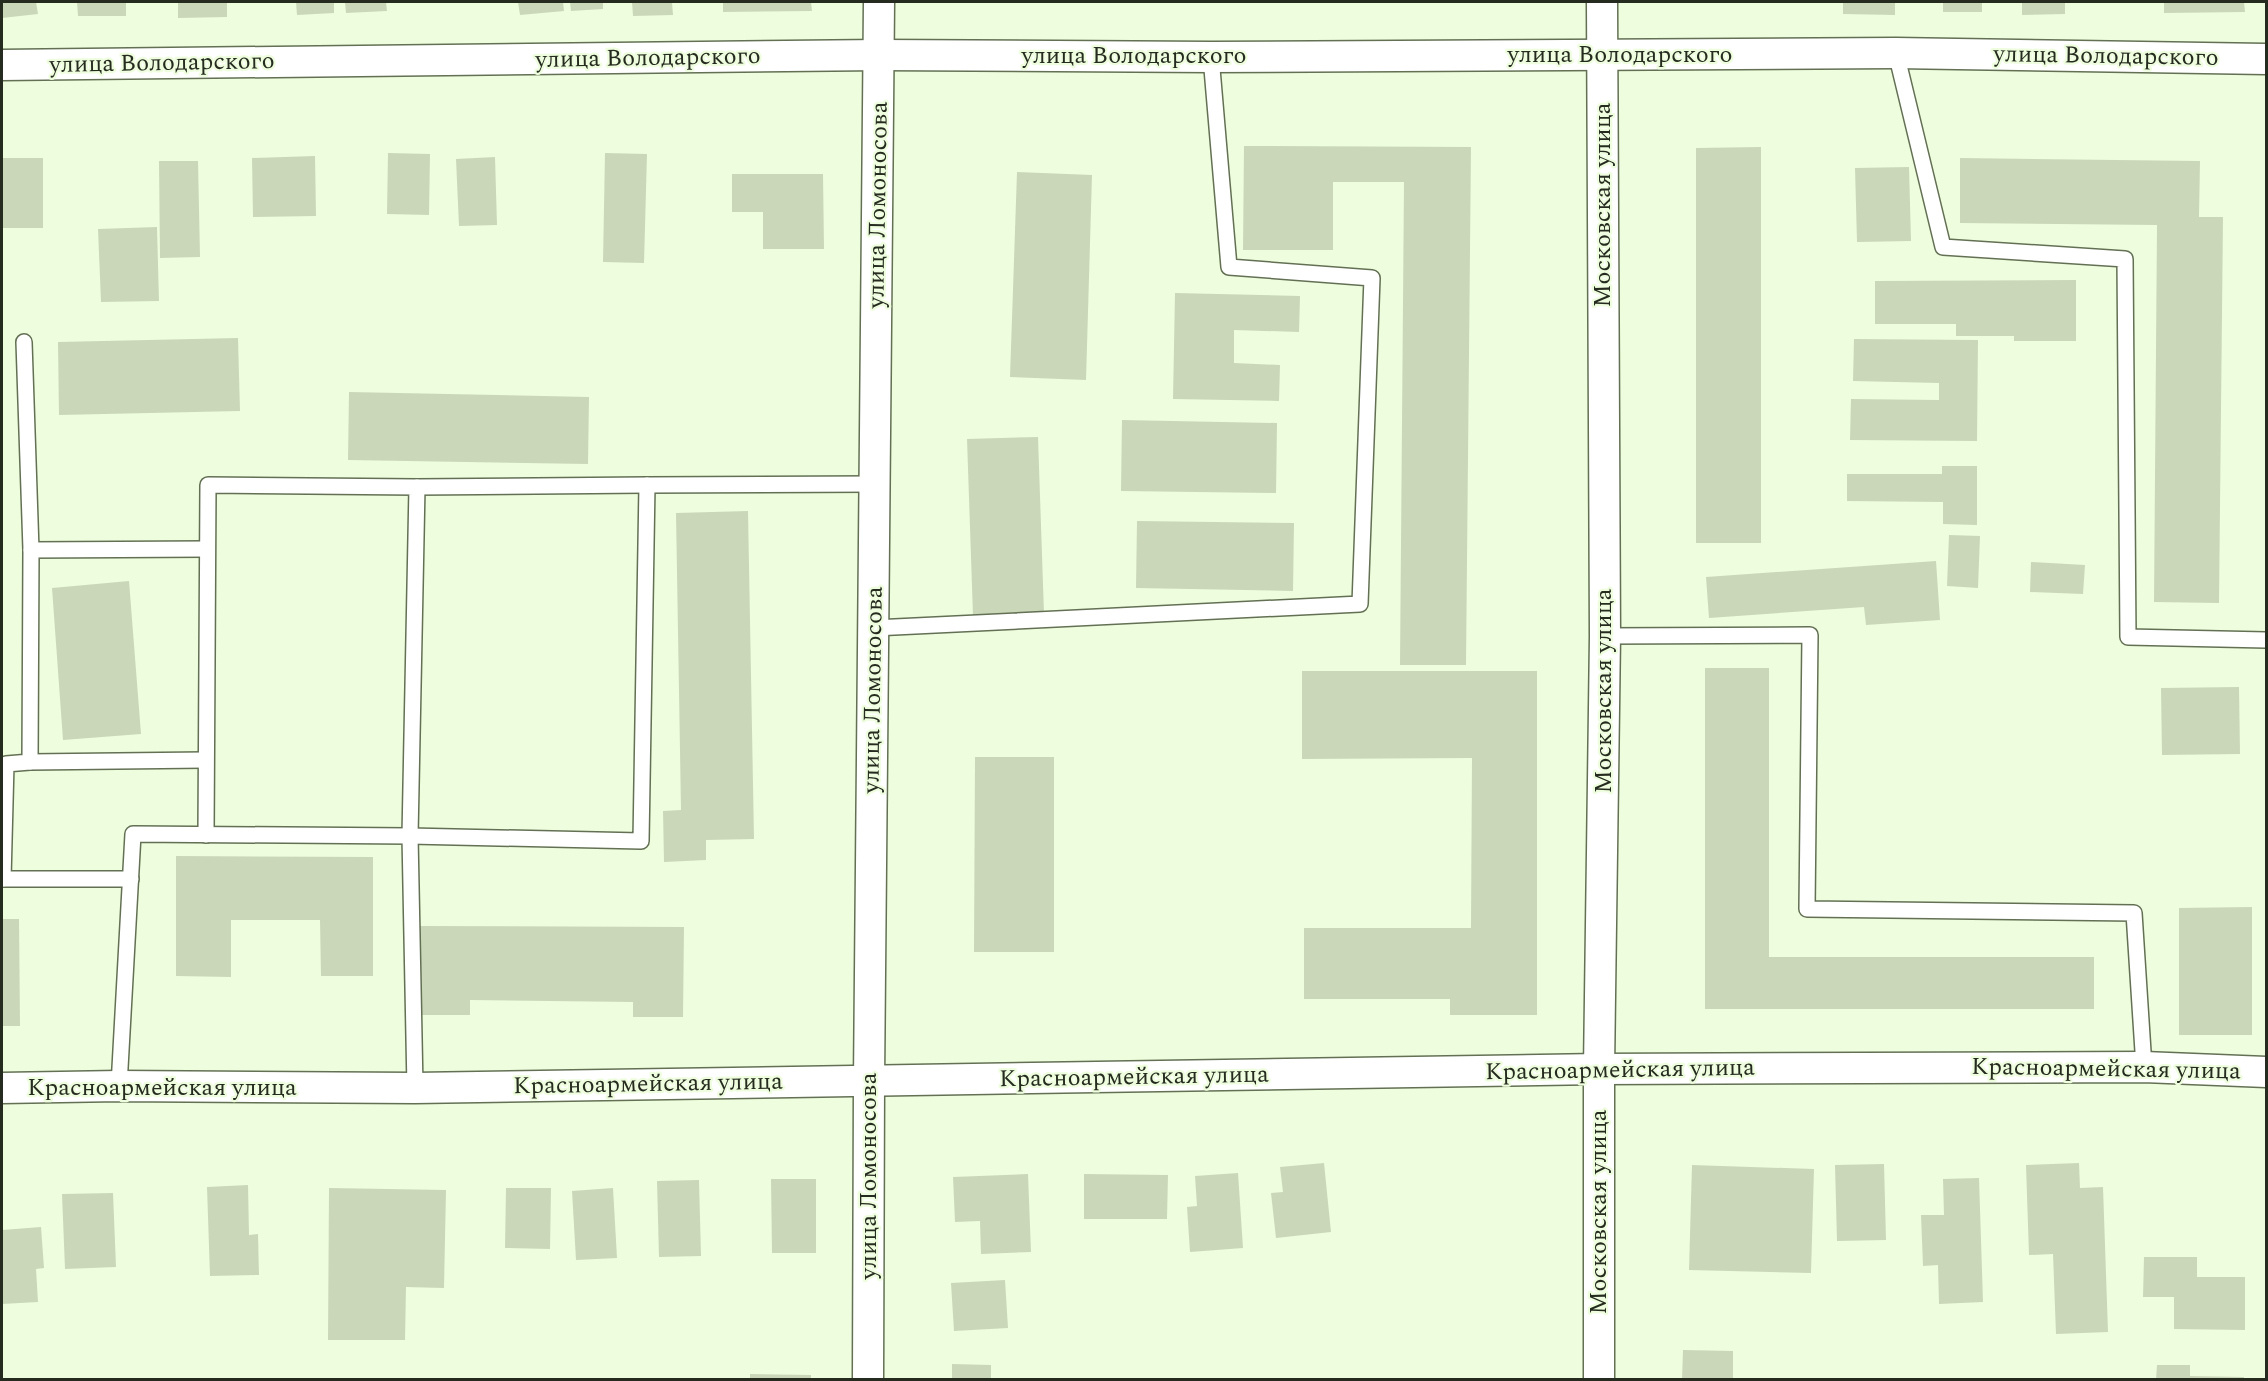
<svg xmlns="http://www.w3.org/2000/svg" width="2268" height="1381" font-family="Spectral,serif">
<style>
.building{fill:#cad8b9}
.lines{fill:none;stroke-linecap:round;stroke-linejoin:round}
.lane-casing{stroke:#637054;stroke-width:18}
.street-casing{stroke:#637054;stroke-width:33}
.lane{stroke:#fff;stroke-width:15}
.street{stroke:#fff;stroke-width:30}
.labels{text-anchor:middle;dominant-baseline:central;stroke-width:4.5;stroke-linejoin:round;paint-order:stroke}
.street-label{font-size:24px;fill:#262b20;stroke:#eefddd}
</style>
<rect width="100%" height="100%" fill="#eefddd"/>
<g class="building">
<polygon points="2,2 36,2 38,14 2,18"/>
<polygon points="77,2 126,2 126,16 78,16"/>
<polygon points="178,2 227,2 227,17 178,18"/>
<polygon points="296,2 334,2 334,13 297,15"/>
<polygon points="345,2 386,2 387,11 346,13"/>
<polygon points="518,2 563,2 564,11 520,15"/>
<polygon points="570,2 603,2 603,9 571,11"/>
<polygon points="632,2 672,2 673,15 633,16"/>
<polygon points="723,2 811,2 812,11 723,12"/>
<polygon points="1843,2 1895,2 1895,15 1843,14"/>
<rect x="1943" y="2" width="39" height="10"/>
<polygon points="2022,2 2065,2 2065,14 2022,15"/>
<polygon points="2164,2 2244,2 2245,12 2164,13"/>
<polygon points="1244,146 1471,147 1466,665 1400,665 1404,182 1333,182 1333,250 1243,250"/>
<polygon points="1761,147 1761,543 1696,543 1696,148"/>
<polygon points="388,153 430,154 429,215 387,214"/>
<polygon points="605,153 647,154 644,263 603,262"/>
<polygon points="315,156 316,216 253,217 252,158"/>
<polygon points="495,157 497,225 459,226 456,159"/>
<rect x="2" y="158" width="41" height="70"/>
<polygon points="1960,158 2200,161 2199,217 2223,217 2219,603 2154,602 2157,225 1960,223"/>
<polygon points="159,161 198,161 200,257 160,258"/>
<polygon points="1909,167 1911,241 1857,242 1855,168"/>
<polygon points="1017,172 1092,175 1086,380 1010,377"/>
<polygon points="732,174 823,174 824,249 763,249 763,212 732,212"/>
<polygon points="157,227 159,301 101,302 98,229"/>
<polygon points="2076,280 2076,341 2014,341 2014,336 1956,336 1956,324 1875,324 1875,281"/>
<polygon points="1175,293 1300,296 1299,332 1234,330 1234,363 1280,365 1279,401 1173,399"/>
<polygon points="238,338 240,411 59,415 58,342"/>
<polygon points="1854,339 1978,340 1977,441 1850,440 1851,399 1939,400 1939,383 1853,381"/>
<polygon points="349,392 589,397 588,464 348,460"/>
<polygon points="1122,420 1277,423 1276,493 1121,491"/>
<polygon points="1038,437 1044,614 973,616 967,439"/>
<polygon points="1942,466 1977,466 1977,525 1943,524 1943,502 1847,501 1847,474 1942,474"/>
<polygon points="748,511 754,839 706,840 706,860 664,862 663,811 681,810 676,513"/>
<polygon points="1137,521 1294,523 1293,591 1136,588"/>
<polygon points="1949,535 1980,536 1978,588 1947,586"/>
<polygon points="1936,561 1940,620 1866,625 1864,607 1709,618 1706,577"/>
<polygon points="2031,562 2085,565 2083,594 2030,592"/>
<polygon points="129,581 141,734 63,740 52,588"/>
<polygon points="1705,668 1769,668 1769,957 2094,957 2094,1009 1705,1009"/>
<polygon points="1302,671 1537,671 1537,1015 1450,1015 1450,999 1304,999 1304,928 1471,928 1472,758 1302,759"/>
<polygon points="2239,687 2240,754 2162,755 2161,688"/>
<polygon points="975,757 1054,757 1054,952 974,952"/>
<polygon points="176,856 373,857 373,976 321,976 320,920 231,920 231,977 176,976"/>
<polygon points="2252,907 2252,1035 2179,1035 2179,908"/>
<polygon points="2,919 19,919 20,1026 2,1026"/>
<polygon points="419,926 684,927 683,1017 633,1017 633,1002 470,1000 470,1015 418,1015"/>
<polygon points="1324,1163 1331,1232 1276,1238 1271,1193 1283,1192 1280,1167"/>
<polygon points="2079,1163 2080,1188 2103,1187 2108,1332 2056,1334 2053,1254 2029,1255 2026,1165"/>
<polygon points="1884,1164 1886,1240 1837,1241 1835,1165"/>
<polygon points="1692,1165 1814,1169 1811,1273 1689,1270"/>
<polygon points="1238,1173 1243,1248 1190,1252 1187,1207 1197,1206 1195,1176"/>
<polygon points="1028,1174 1031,1252 981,1254 980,1221 955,1222 953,1177"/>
<polygon points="1084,1174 1168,1175 1167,1219 1084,1219"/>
<polygon points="1979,1178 1983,1302 1939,1304 1938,1265 1923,1266 1921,1215 1944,1215 1943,1179"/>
<polygon points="771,1179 816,1179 816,1253 772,1253"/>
<polygon points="699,1180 701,1256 659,1257 657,1181"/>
<polygon points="248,1185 249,1235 258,1234 259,1275 210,1276 207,1187"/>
<polygon points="329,1188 446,1190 444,1288 406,1287 405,1340 328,1340"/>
<polygon points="506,1188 551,1188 550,1249 505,1248"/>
<polygon points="613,1188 617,1258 576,1260 572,1191"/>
<polygon points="113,1193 116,1267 65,1269 62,1194"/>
<polygon points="41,1227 44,1268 36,1269 38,1302 2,1304 2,1230"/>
<polygon points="2144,1257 2197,1257 2197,1277 2245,1277 2245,1330 2174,1329 2174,1297 2143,1297"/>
<polygon points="1005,1280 1008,1328 954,1331 951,1283"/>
<polygon points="1683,1350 1733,1351 1733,1380 1682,1380"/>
<polygon points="952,1364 991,1365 991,1380 952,1380"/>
<polygon points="2157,1365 2190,1365 2190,1376 2244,1377 2244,1380 2156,1380"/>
<polygon points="750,1374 811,1375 811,1380 750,1380"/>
</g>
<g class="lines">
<g class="lane-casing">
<g id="lane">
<polyline points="1896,53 1943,247 2125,259 2128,637 2266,640"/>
<polyline points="24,342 31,550"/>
<polyline points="417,487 647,485"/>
<polyline points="874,628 1360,604 1372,278 1229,267 1211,57"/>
<polyline points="1605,636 1810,635 1807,909 2134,913 2144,1067"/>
<polyline points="30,762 205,760"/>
<polyline points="206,835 208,485 417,487 410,836 415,1088"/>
<polyline points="2,879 131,879"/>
<polyline points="3,879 6,764 30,762 31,550 207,549"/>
<polyline points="119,1086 133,834 410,836 641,841 647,485 875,484"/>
</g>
</g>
<g class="street-casing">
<g id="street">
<polyline points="2,65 880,55 1211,57 1896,53 2266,59"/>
<polyline points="2,1088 119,1086 415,1088 1599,1069 2144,1067 2266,1072"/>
<polyline points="868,1380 869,1081 879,2"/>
<polyline points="1599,1380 1599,1069 1605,636 1602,2"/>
</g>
</g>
<use href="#lane" class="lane"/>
<use href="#street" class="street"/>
</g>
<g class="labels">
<g class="street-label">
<text x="1620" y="55">улица Володарского</text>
<text x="1134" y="56">улица Володарского</text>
<text transform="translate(2106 56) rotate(1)">улица Володарского</text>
<text transform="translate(648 58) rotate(-1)">улица Володарского</text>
<text transform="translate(162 63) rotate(-1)">улица Володарского</text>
<text transform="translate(878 205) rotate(-89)">улица Ломоносова</text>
<text transform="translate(1603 205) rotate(-90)">Московская улица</text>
<text transform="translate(873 690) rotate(-89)">улица Ломоносова</text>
<text transform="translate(1604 691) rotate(-90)">Московская улица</text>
<text transform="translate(2106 1069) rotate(1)">Красноармейская улица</text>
<text transform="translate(1620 1070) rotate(-1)">Красноармейская улица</text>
<text transform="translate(1134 1077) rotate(-1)">Красноармейская улица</text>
<text transform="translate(648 1084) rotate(-1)">Красноармейская улица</text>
<text x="162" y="1088">Красноармейская улица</text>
<text transform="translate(869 1176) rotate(-90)">улица Ломоносова</text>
<text transform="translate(1599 1212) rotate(-90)">Московская улица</text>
</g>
</g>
<rect width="2268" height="1381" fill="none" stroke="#262b20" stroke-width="6"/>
</svg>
